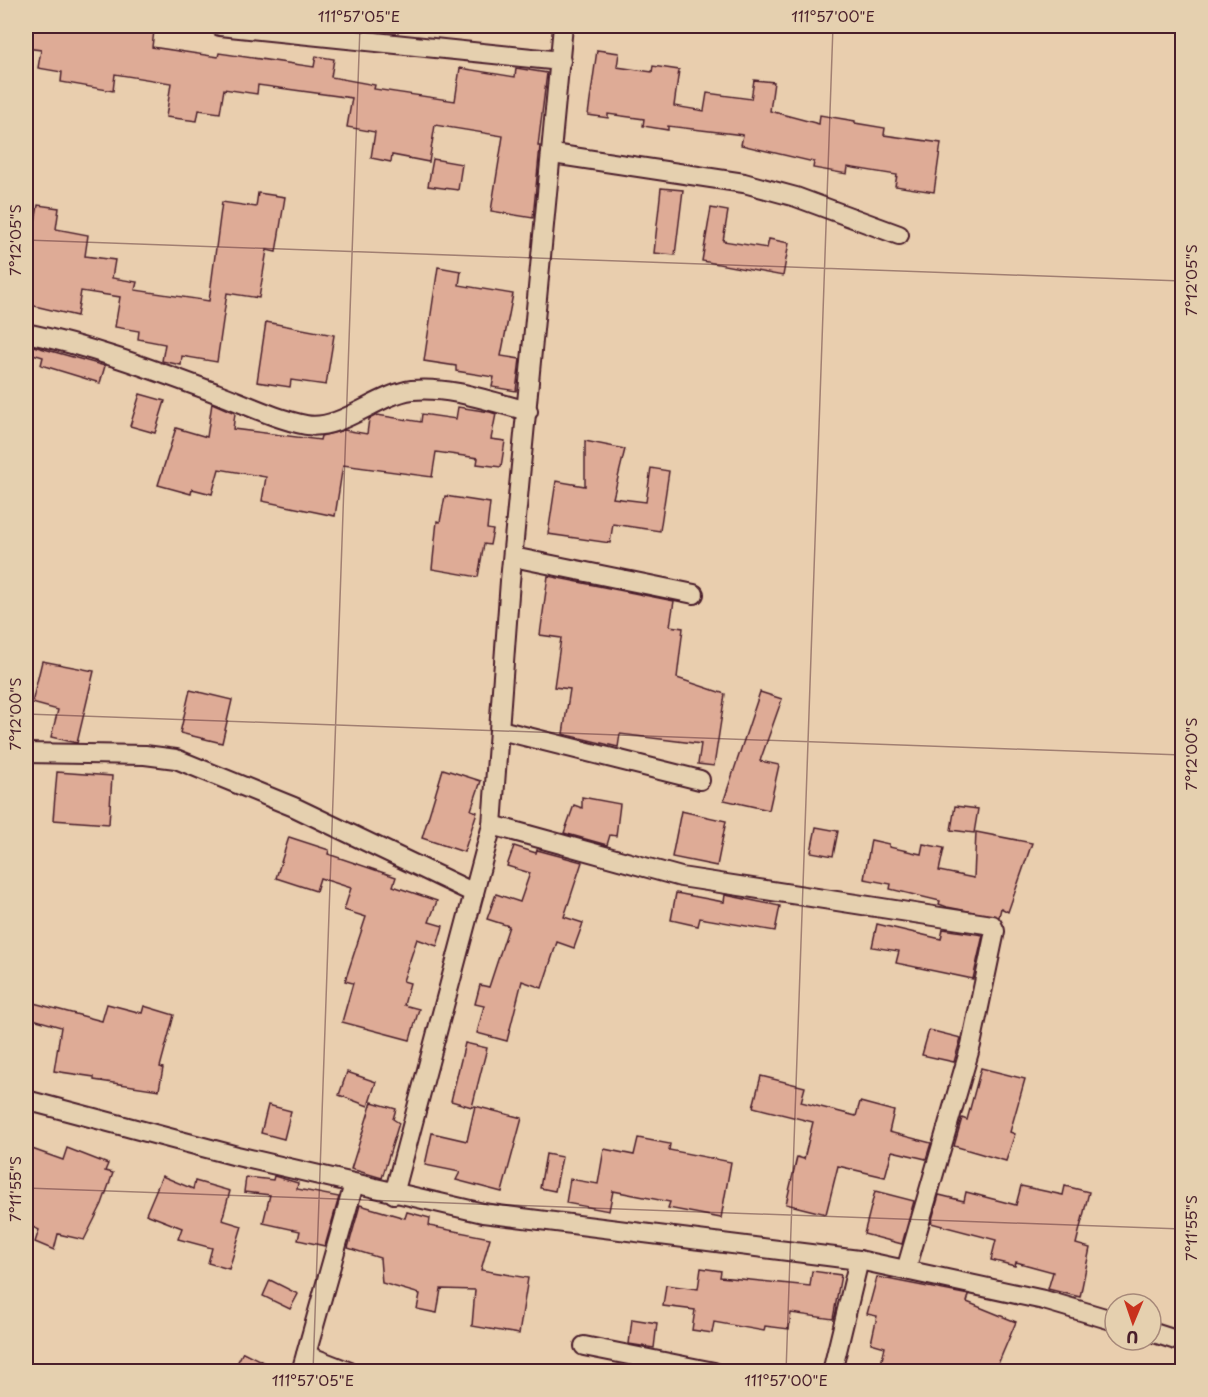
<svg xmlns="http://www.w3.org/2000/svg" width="1208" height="1397" font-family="'Playpen Sans',sans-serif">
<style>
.building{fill:#deab96;stroke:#4a1f2b;stroke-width:1.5}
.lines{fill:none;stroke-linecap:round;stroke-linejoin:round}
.street-casing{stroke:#4a1f2b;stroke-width:22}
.street{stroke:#e5d0af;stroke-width:18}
.ticks{fill:none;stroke:#4a1f2b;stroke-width:1.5;stroke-opacity:0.45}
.neatline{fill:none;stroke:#4a1f2b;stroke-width:2}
.ticks-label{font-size:15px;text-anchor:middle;fill:#4a1f2b}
</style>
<rect width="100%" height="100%" fill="#e9ceae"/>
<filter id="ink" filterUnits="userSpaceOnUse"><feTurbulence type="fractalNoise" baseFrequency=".0167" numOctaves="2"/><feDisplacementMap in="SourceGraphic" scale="12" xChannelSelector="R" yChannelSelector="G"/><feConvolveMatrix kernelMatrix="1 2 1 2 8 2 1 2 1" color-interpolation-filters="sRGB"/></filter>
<g filter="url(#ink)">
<g class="building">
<polygon points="26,26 112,26 154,31 152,47 218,57 219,53 314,67 316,56 334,59 331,77 375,85 374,89 455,101 460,68 515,77 516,68 547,73 538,146 540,146 533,218 491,211 503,136 435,125 429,162 392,155 391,162 371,158 375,132 347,127 352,98 258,85 257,94 224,89 220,113 199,110 197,121 166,117 171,83 115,74 113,91 61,82 62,72 38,68 41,50 26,48"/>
<polygon points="597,50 619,53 617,67 652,72 653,66 679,70 674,106 704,111 707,93 751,99 754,80 774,82 770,111 819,124 820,115 855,121 855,123 885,128 884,135 941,143 934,192 895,186 897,175 848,167 847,174 813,168 814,162 741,145 743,135 668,126 668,130 643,126 644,119 608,114 608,118 588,115"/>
<polygon points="433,159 462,164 458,190 428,186"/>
<polygon points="661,188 683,190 675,255 654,253"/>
<polygon points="258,193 285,197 276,252 267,250 259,298 227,293 217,362 182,356 181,365 162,361 165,344 138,339 139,331 115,327 120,297 81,291 77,316 26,304 33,250 30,250 38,205 59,208 56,229 88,235 85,256 115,260 112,278 137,282 135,290 209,301 222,202 256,207"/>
<polygon points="711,208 728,211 723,241 767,248 769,239 789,243 783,276 702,261"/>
<polygon points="438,267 461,271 459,285 513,294 501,356 520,359 516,391 492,387 494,377 456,371 456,366 424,361"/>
<polygon points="266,322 334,335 326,385 291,380 290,387 257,382"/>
<polygon points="26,344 105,366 100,383 41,365 43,357 26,352"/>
<polygon points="140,394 165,401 155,433 130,426"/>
<polygon points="212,403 235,413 233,429 320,440 321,436 344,430 367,434 369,419 377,415 421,422 422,414 456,419 458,407 490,412 496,414 491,439 505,441 501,467 477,464 478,458 436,452 432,477 343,465 335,516 262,501 266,477 219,469 212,494 192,489 191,494 158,485 176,428 207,437"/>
<polygon points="585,441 625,449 613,498 646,502 651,468 669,471 660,531 613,524 610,543 548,534 556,481 585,486"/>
<polygon points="445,496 490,503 487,529 493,530 490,545 484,544 478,577 432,569 437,521 440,522"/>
<polygon points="548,576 674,601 670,626 683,628 677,678 725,694 714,766 698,764 701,744 620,734 618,747 563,734 570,689 554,687 561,638 540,635"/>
<polygon points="42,661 94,671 77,743 51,737 58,710 32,703"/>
<polygon points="190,690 232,700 222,743 180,733"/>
<polygon points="760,692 782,699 760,761 779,765 769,810 724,800"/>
<polygon points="443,769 481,781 471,810 477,812 464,852 422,838"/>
<polygon points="57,772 112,776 109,824 53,820"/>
<polygon points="582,797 620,804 616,836 610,835 607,845 564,833 574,805 582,808"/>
<polygon points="955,806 978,809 974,833 951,830"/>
<polygon points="681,811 726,821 717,866 672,857"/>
<polygon points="816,827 838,831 833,856 811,852"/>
<polygon points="976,832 1032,843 1008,912 1001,908 999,917 947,907 939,904 940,901 890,889 891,884 864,879 871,840 889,844 889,847 921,854 923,844 944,848 939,871 974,878"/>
<polygon points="289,837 329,850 328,854 396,877 393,886 437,901 429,922 443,926 437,946 417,939 403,981 410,983 404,1005 419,1009 410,1040 342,1022 353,983 345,981 366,917 344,910 351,888 320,878 316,891 276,878"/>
<polygon points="514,846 536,853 537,850 582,862 564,917 583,923 574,948 557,942 542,988 522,981 507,1041 477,1033 484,1006 475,1004 480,985 489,987 509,926 487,919 496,894 520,902 530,873 507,866"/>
<polygon points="676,893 724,902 725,895 780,906 775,931 700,918 698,926 671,920"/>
<polygon points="877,924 941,939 943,929 983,935 973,979 896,963 899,951 872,947"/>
<polygon points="26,1001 102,1021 107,1004 142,1013 144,1006 174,1015 160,1067 163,1068 159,1090 94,1080 94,1077 54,1071 61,1027 26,1017"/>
<polygon points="929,1030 961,1038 954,1062 922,1055"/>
<polygon points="465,1043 487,1048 472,1107 451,1101"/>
<polygon points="981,1068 1025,1079 1010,1132 1015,1134 1006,1161 954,1146 962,1118 967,1120"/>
<polygon points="347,1072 376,1082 368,1106 339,1095"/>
<polygon points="761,1076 805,1087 801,1102 856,1116 860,1102 894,1111 889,1132 931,1143 926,1159 892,1151 885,1177 838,1166 826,1214 786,1204 797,1157 804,1159 813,1122 753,1107"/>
<polygon points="372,1102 396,1109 393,1119 399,1123 382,1178 351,1169"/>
<polygon points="268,1105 291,1111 284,1139 261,1133"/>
<polygon points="475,1106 522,1118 502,1192 456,1180 460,1172 425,1165 432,1133 467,1141"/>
<polygon points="638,1138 670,1144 669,1150 731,1162 721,1218 668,1208 670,1202 613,1191 609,1211 566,1203 570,1179 598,1184 604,1149 634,1155"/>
<polygon points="67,1148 108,1164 105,1171 113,1173 102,1204 84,1240 58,1234 54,1250 35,1242 39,1230 26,1224 26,1163 32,1149 63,1160"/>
<polygon points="546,1154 562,1157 555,1191 540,1188"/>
<polygon points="162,1176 193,1189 195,1181 230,1191 222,1220 242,1226 229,1269 208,1263 212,1248 178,1239 182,1228 146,1214"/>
<polygon points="274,1176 298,1183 297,1189 339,1197 325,1246 298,1240 300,1231 263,1223 270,1195 244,1192 246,1177 273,1180"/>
<polygon points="1021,1186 1063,1195 1065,1186 1089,1192 1076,1244 1090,1248 1080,1297 1048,1289 1053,1272 1016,1262 1015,1266 991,1260 996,1240 931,1223 939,1195 964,1201 966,1192 1016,1205"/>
<polygon points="875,1191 914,1201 902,1244 864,1234"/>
<polygon points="360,1205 405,1218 407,1212 430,1218 429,1226 490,1238 481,1270 528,1278 519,1334 472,1326 475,1290 441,1289 437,1313 417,1309 420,1294 382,1283 380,1258 348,1248"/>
<polygon points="701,1268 721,1271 720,1277 810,1286 812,1271 841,1275 833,1319 791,1313 789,1329 765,1326 764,1331 714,1322 712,1333 692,1330 695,1310 663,1306 666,1285 698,1289"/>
<polygon points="877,1277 969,1295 967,1302 1016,1322 995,1371 892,1371 880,1368 885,1347 871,1343 877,1316 867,1314"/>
<polygon points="270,1280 298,1294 290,1309 263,1296"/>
<polygon points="632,1319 657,1323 654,1348 629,1344"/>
<polygon points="243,1352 281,1371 233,1371"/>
</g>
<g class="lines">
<g class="street-casing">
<g id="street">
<polyline points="220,26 561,61"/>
<polyline points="553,154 744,183 796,197 899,235"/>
<path d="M26 333C90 346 154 370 216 393 246 404 275 419 306 425 341 431 376 395 412 390 450 386 492 402 528 411"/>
<polyline points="513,557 694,594"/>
<polyline points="500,730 700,780"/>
<polyline points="26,753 145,755 176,759 294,807 474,893"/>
<polyline points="492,825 681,877 992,925 995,931 971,1045 906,1270"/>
<polyline points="26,1100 237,1156 483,1213 859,1260 832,1372"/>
<polyline points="394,1194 492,825 510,581 563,26"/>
<polyline points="859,1260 1044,1300 1115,1321"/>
<polyline points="1151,1332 1182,1342"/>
<polyline points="584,1346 714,1372"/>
<polyline points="306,1355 350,1372"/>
<polyline points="301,1372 354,1184"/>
</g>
</g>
<use href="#street" class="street"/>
</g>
</g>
<path class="ticks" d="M26 240 1182 281M26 714 1182 755M26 1188 1182 1229M313 1372 360 26M786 1372 833 26"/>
<rect width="1208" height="1397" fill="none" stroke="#e5d0af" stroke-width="66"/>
<g transform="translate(1133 1322) rotate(182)"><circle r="28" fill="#e5d0af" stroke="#a7897a" stroke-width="1.5"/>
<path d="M0-4.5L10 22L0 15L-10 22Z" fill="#c8321e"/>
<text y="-9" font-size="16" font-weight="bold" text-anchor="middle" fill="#4a1f2b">U</text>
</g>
<rect x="33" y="33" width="1142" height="1331" class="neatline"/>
<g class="ticks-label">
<text x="359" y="22">111°57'05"E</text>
<text x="833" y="22">111°57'00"E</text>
<text transform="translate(16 240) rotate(-90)" y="5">7°12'05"S</text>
<text transform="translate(1192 280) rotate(-90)" y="5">7°12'05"S</text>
<text transform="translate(16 714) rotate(-90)" y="5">7°12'00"S</text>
<text transform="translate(1192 754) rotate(-90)" y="5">7°12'00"S</text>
<text transform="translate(16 1189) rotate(-90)" y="5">7°11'55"S</text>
<text transform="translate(1192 1228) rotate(-90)" y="5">7°11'55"S</text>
<text x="313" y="1386">111°57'05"E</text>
<text x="786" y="1386">111°57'00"E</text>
</g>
</svg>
